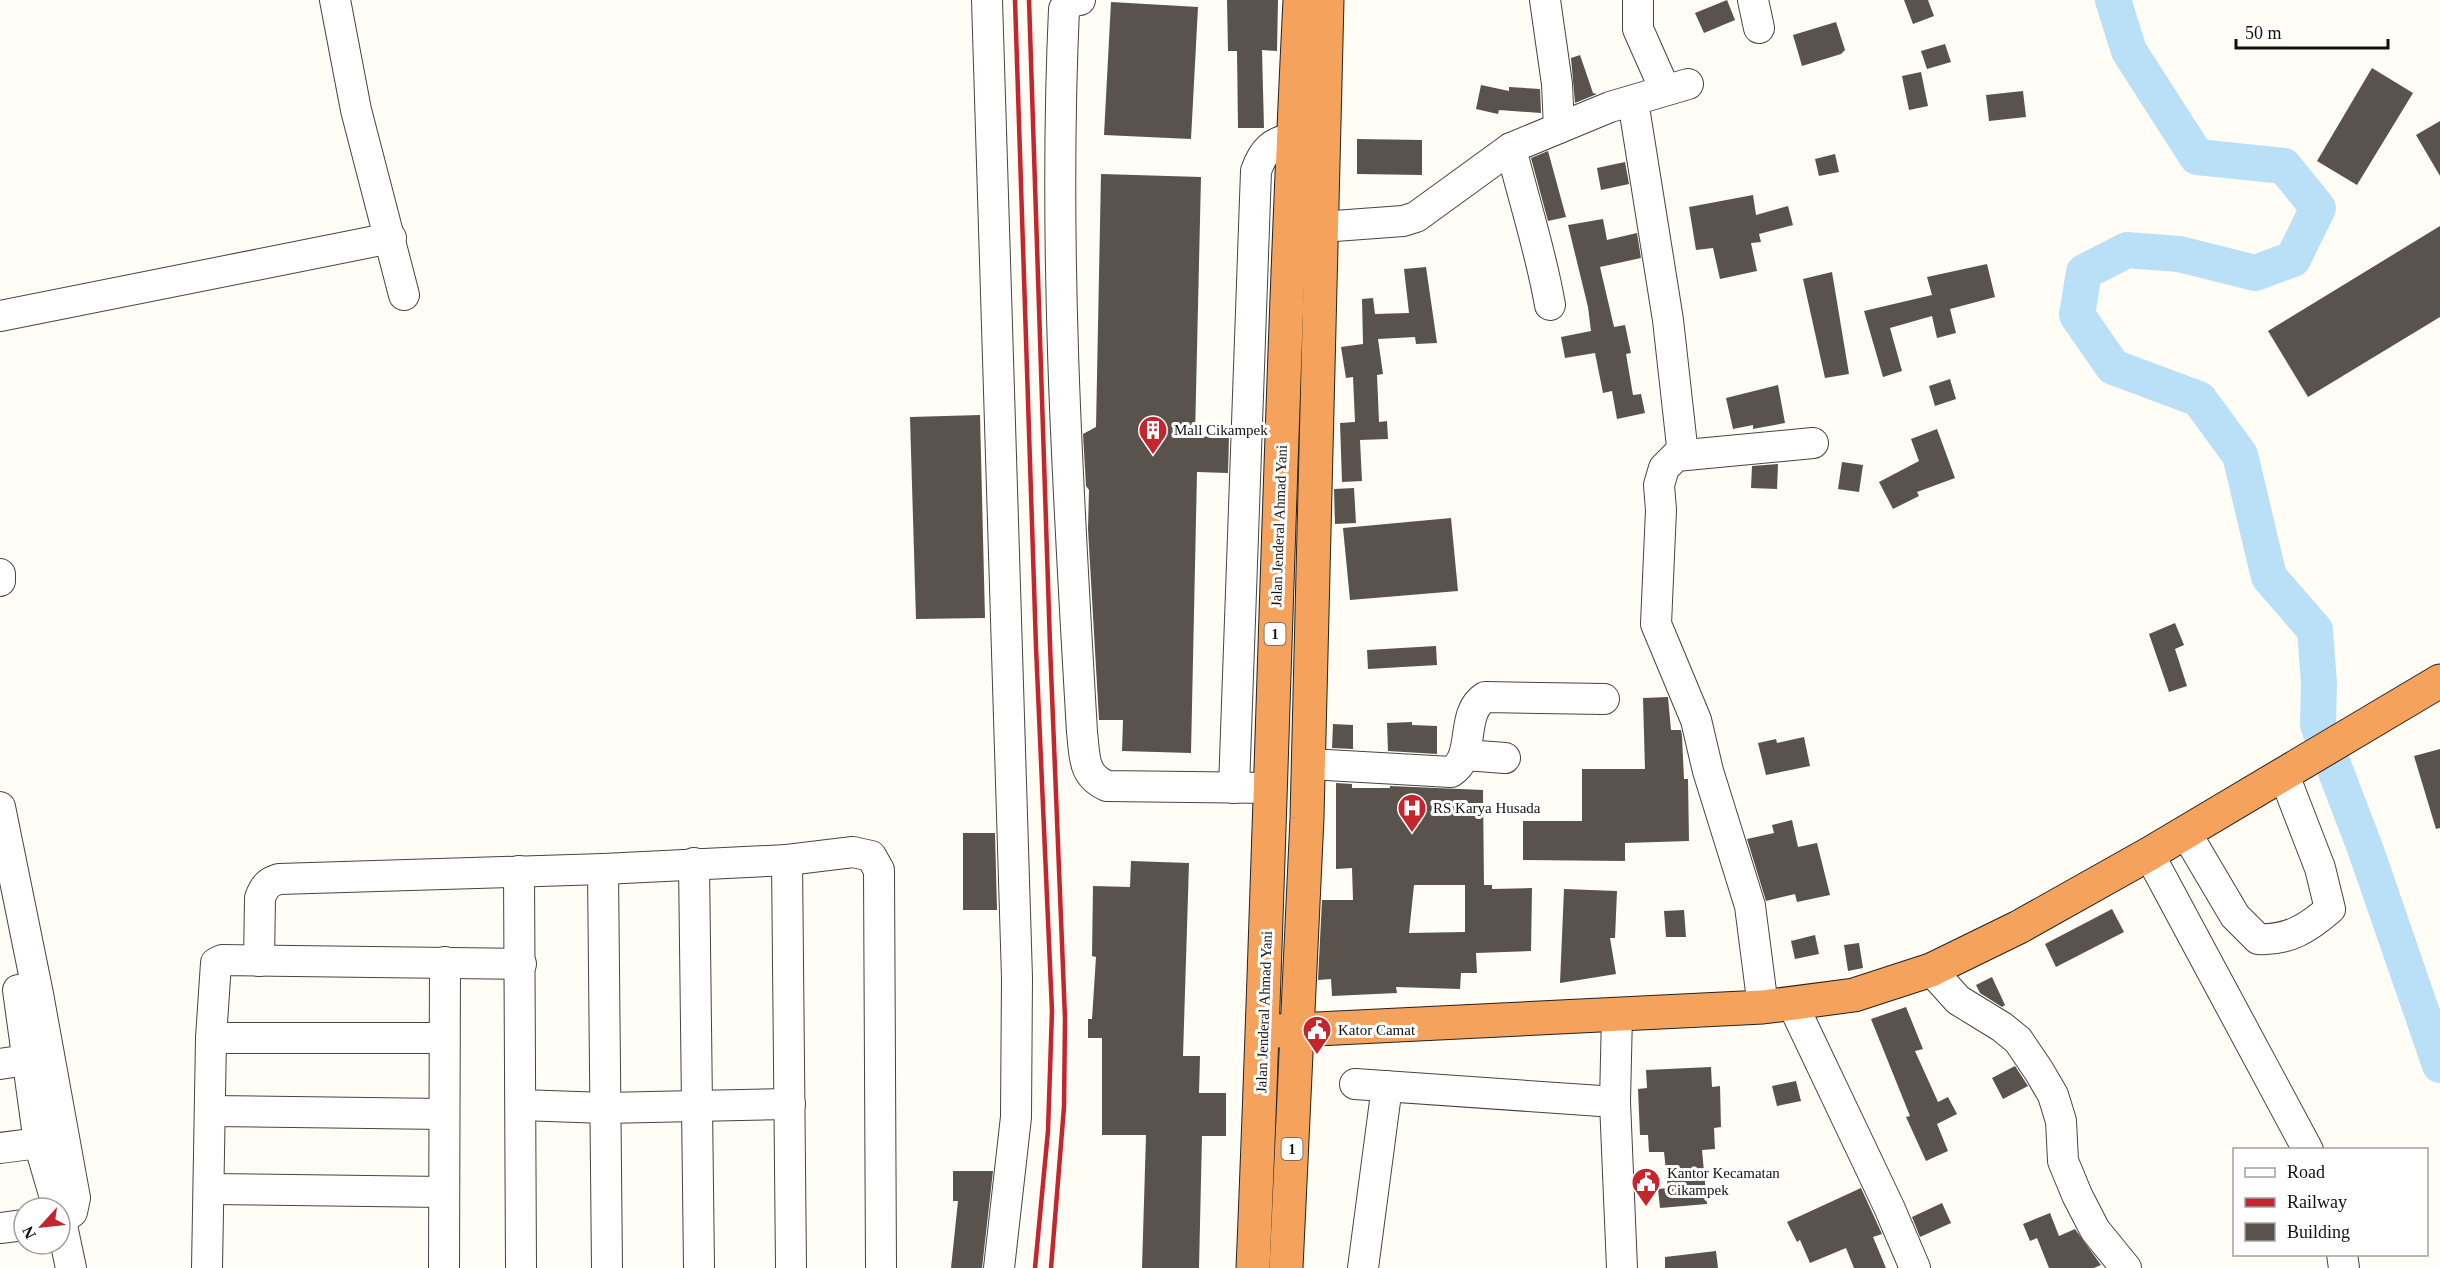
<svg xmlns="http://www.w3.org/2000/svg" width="2440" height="1268" font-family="Georgia,serif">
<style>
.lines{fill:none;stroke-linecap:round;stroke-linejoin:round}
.river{stroke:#b9e0f7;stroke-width:36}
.building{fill:#5a524d;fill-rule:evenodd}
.minor-casing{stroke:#444;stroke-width:32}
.highway-casing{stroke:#222;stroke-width:35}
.minor{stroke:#fff;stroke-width:30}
.highway{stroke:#f5a25d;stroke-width:33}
.rail{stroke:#c4262e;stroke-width:4.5}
.labels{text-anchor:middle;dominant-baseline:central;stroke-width:6;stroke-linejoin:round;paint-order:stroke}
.shield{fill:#fff;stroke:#585858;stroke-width:1.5}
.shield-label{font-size:14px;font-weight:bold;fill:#111}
.poi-label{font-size:15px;fill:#111;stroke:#fff;text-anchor:start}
.street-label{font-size:15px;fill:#111;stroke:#fff}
</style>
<rect width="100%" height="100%" fill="#fffdf5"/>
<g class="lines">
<polyline class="river" points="2113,0 2129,51 2197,157 2284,166 2318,208 2293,259 2255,273 2179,254 2127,250 2084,272 2077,315 2113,367 2199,399 2240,455 2269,577 2315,630 2319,684 2318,725 2365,848 2440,1065"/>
</g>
<g class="building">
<polygon points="1227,0 1278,0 1277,51 1262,50 1264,128 1238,128 1237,51 1228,51"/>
<polygon points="1727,0 1735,20 1704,33 1695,13"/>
<polygon points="1904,0 1928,0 1934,16 1913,24"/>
<polygon points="1111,2 1198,7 1191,139 1104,135"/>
<polygon points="1836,22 1845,50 1841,54 1802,66 1793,35"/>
<polygon points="1945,44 1951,62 1927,69 1921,51"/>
<polygon points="1580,55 1593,93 1597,94 1575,103 1571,58"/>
<polygon points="2372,68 2413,93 2357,185 2317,161"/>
<polygon points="1921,72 1928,106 1909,110 1902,76"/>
<polygon points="1481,85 1509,91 1509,87 1540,89 1541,113 1499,110 1498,114 1476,109"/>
<polygon points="2023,91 2026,117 1989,121 1986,95"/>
<polygon points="2440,121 2440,176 2416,135"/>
<polygon points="1357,139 1422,140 1422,175 1357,174"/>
<polygon points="1548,151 1566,217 1548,221 1531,158"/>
<polygon points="1835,154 1839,172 1819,176 1815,159"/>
<polygon points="1625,162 1629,184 1601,190 1597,168"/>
<polygon points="1101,174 1201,177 1195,436 1229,437 1228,473 1197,472 1191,753 1122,751 1123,720 1099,720 1088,529 1089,490 1086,486 1083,434 1096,427"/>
<polygon points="1753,195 1756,215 1788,206 1793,225 1759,234 1761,242 1751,243 1757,271 1720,279 1713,248 1696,250 1689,207"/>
<polygon points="1603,219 1607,240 1637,233 1641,258 1600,267 1614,327 1625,325 1631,353 1626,354 1633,395 1641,394 1645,413 1617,419 1612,391 1603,393 1595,353 1565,358 1561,337 1591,331 1588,307 1568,225"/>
<polygon points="2440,226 2440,317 2308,397 2268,331"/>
<polygon points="1987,264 1995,297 1950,309 1956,333 1937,338 1932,316 1890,328 1902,371 1883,377 1864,311 1932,295 1927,277"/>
<polygon points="1426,267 1437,343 1416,344 1415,337 1378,339 1383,374 1377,375 1379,422 1387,421 1388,439 1360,440 1362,481 1342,482 1340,423 1355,422 1353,377 1346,378 1341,347 1363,344 1362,299 1373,298 1375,314 1409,313 1404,269"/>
<polygon points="1832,272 1849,374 1825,378 1803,279"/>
<polygon points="1950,379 1956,399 1935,406 1929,386"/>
<polygon points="1778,385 1785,423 1753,429 1753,425 1733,429 1726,398"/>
<polygon points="980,415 985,618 916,619 910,417"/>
<polygon points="1937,429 1955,478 1917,492 1919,496 1893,509 1879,482 1919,461 1911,439"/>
<polygon points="1842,462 1863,465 1859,492 1838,489"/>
<polygon points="1778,464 1777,489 1751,488 1752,466"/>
<polygon points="1354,488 1356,523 1335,524 1334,489"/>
<polygon points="1451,518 1458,591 1350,600 1343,528"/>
<polygon points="2175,623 2184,645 2175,649 2187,686 2169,692 2149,634"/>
<polygon points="1436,646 1437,665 1368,669 1367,650"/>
<polygon points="1668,697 1671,730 1681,730 1682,736 1684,779 1688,779 1689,841 1625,843 1625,861 1523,860 1523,821 1582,821 1582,769 1645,769 1643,698"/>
<polygon points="1412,722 1412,725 1437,726 1437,754 1388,751 1387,723"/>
<polygon points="1333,724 1353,725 1353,749 1332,748"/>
<polygon points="1804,737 1810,766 1766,775 1758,743 1776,739 1777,743"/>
<polygon points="2440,749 2440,828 2436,829 2414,756"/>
<path d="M1336 783 1352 784V788H1390V786L1483 790 1484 885H1492V889L1532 888 1531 951 1476 953 1477 973H1461L1460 989 1396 987 1397 993 1332 996 1331 979 1318 980 1322 900H1353L1352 868 1336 869ZM1414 885H1465V932L1409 933Z"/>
<polygon points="1792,820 1798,847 1817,843 1830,895 1797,902 1795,894 1766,901 1747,839 1774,833 1772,825"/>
<polygon points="963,833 995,833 997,910 963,910"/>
<polygon points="1131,861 1189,863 1183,1056 1200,1056 1199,1093 1226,1093 1226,1136 1202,1136 1199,1268 1142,1268 1146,1135 1102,1135 1102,1038 1088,1038 1088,1019 1092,1019 1096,957 1092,956 1093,886 1130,887"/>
<polygon points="1564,889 1617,891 1615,938 1610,938 1616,974 1560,983"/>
<polygon points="2112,909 2124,932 2056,967 2045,944"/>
<polygon points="1684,910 1686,937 1666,937 1664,911"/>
<polygon points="1815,935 1819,954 1795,959 1791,941"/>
<polygon points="1859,943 1863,968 1848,971 1844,945"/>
<polygon points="1992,977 2005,1005 2002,1007 1980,993 1976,985"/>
<polygon points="1906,1007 1923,1049 1915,1051 1938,1102 1948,1097 1957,1114 1937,1124 1948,1151 1926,1161 1906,1117 1910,1116 1871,1019"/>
<polygon points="2015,1066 2028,1086 2003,1099 1992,1078"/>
<polygon points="1711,1067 1712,1087 1720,1086 1721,1127 1714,1128 1715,1149 1702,1150 1707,1204 1660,1208 1658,1189 1668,1188 1664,1152 1649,1152 1648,1135 1640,1135 1638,1089 1647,1088 1646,1070"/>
<polygon points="1796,1081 1801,1101 1777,1106 1772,1086"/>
<polygon points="953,1171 993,1171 982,1268 951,1268 958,1201 953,1201"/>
<polygon points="1861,1188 1882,1234 1873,1237 1886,1268 1854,1268 1846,1248 1810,1263 1800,1240 1797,1242 1787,1222"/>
<polygon points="1942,1203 1951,1223 1920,1237 1912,1217"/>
<polygon points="2050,1213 2059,1236 2075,1229 2101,1265 2094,1268 2049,1268 2037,1238 2030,1241 2023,1224"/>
<polygon points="1716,1251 1718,1268 1665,1268 1665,1257"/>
</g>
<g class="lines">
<g class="minor-casing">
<g id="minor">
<polyline points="335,0 356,110 404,295"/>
<polyline points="987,0 1017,978 1016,1117 999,1268"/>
<path d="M1080 0H1074L1064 9C1053 250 1068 491 1082 732 1085 756 1082 775 1107 786L1271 788"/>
<polyline points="1545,0 1557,84 1559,128"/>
<polyline points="1638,0 1638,29 1665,90"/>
<polyline points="1753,0 1759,28"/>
<polyline points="1633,101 1668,320 1683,455"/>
<path d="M1511 148C1524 201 1541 252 1550 305"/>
<polyline points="1321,227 1403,221 1416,217 1511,148 1610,107 1688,84"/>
<polyline points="0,316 391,238"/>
<polyline points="0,574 0,581"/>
<polyline points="1465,755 1505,758"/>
<path d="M1309 764 1451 772C1477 756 1459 714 1485 697L1604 699"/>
<path d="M1234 788 1256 171C1263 151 1272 141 1293 139"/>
<polyline points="0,807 38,994 75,1198 72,1212 60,1221"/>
<path d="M2186 833 2235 916 2258 939C2288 941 2308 928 2330 909L2320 868 2284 775"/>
<polyline points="2149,854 2308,1150"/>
<polyline points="787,860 791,1268"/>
<polyline points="694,863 699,1268"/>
<polyline points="603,869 607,1268"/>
<polyline points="519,871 521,1268"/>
<path d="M259 961 260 898C264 887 268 882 279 879L603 869 787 860 853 852 871 856 879 870 881 1268"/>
<polyline points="1931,970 1958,1000 2002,1027 2018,1040 2039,1071 2053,1095 2061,1121 2063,1161 2077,1195 2095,1230 2126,1268"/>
<polyline points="18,990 39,1143 58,1208"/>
<polyline points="1792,1003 1889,1207 1915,1268"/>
<polyline points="1763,1007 1750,906 1708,771 1696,720 1656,624 1661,510 1659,485 1664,468 1676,456 1813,443"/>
<polyline points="1617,1014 1615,1102 1622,1268"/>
<polyline points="211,1038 444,1038"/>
<polyline points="0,1064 27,1060"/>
<polyline points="1355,1084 1615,1102"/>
<polyline points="521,1105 605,1108 790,1104"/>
<polyline points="211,1111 444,1114"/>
<polyline points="0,1148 39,1143"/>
<polyline points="209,1189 444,1192"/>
<polyline points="60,1216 71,1268"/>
<polyline points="0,1228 24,1225"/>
<polyline points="2342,1254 2344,1268"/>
<polyline points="207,1268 211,1038 216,963 222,960 521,964"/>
<polyline points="444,1268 445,962"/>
<polyline points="1363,1268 1387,1086"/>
</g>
</g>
<g class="highway-casing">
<g id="highway">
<polyline points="1276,1031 1763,1007 1854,995 1931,970 2019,927 2149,854 2440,681"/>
<path d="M1253 1268C1271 845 1279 422 1300 0"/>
<polyline points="1286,1268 1307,818 1327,0"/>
</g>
</g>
<use href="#minor" class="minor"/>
<use href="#highway" class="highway"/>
<g class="rail">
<polyline points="1015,0 1036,647 1052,1011 1048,1131 1035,1268"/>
<polyline points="1029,0 1050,645 1065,1018 1064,1107 1051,1268"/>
</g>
</g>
<defs>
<g id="building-pin" transform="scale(1.5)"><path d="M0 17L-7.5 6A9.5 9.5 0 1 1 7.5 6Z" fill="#c4262e" stroke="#fff"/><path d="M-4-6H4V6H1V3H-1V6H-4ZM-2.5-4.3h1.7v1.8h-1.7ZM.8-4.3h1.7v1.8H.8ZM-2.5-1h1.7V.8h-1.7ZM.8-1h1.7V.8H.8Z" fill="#fff"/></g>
<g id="hospital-pin" transform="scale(1.5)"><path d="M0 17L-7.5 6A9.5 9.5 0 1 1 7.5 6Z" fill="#c4262e" stroke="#fff"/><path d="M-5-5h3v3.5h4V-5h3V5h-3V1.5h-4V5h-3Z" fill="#fff"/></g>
<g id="civic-pin" transform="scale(1.5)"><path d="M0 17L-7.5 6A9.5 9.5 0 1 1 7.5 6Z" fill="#c4262e" stroke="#fff"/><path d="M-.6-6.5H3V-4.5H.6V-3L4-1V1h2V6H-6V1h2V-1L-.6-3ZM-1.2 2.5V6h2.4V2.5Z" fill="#fff"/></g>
</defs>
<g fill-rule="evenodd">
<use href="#building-pin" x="1153" y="430"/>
<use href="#hospital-pin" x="1412" y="808"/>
<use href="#civic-pin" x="1317" y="1030"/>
<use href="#civic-pin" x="1646" y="1182"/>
</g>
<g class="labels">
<g class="shield">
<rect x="1264.5" y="623" width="21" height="22" rx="4.5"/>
<rect x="1281.5" y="1138" width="21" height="22" rx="4.5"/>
</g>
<g class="shield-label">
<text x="1275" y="634">1</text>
<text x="1292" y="1149">1</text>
</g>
<g class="poi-label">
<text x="1174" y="430">Mall Cikampek</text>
<text x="1433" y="808">RS Karya Husada</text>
<text x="1338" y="1030">Kator Camat</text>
<text x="1667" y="1173">Kantor Kecamatan<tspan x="1667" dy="17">Cikampek</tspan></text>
</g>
<g class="street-label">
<text transform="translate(1279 526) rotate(-88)">Jalan Jenderal Ahmad Yani</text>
<text transform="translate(1264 1012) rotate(-88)">Jalan Jenderal Ahmad Yani</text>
</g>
</g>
<rect x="2233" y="1148" width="195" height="108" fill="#ffffff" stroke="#a0a0a0" stroke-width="1.5"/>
<rect x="2245" y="1168" width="30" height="9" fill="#ffffff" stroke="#a0a0a0" stroke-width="1.5"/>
<text x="2287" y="1178" font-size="18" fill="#111111">Road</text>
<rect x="2245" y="1198" width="30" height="9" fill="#c4262e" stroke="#a0a0a0" stroke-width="1.5"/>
<text x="2287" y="1208" font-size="18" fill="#111111">Railway</text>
<rect x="2245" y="1223" width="30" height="18" fill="#5a524d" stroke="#a0a0a0" stroke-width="1.5"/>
<text x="2287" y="1238" font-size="18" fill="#111111">Building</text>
<g transform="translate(42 1226) rotate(243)"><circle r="28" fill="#ffffff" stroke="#a0a0a0" stroke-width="1.5"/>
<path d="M0-4.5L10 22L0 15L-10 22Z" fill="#c4262e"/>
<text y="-9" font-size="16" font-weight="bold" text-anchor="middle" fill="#111111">N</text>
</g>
<path d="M2236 39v9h152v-9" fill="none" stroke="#111111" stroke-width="3"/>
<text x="2245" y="39" font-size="18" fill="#111111" stroke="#ffffff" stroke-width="4.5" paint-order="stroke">50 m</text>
</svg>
